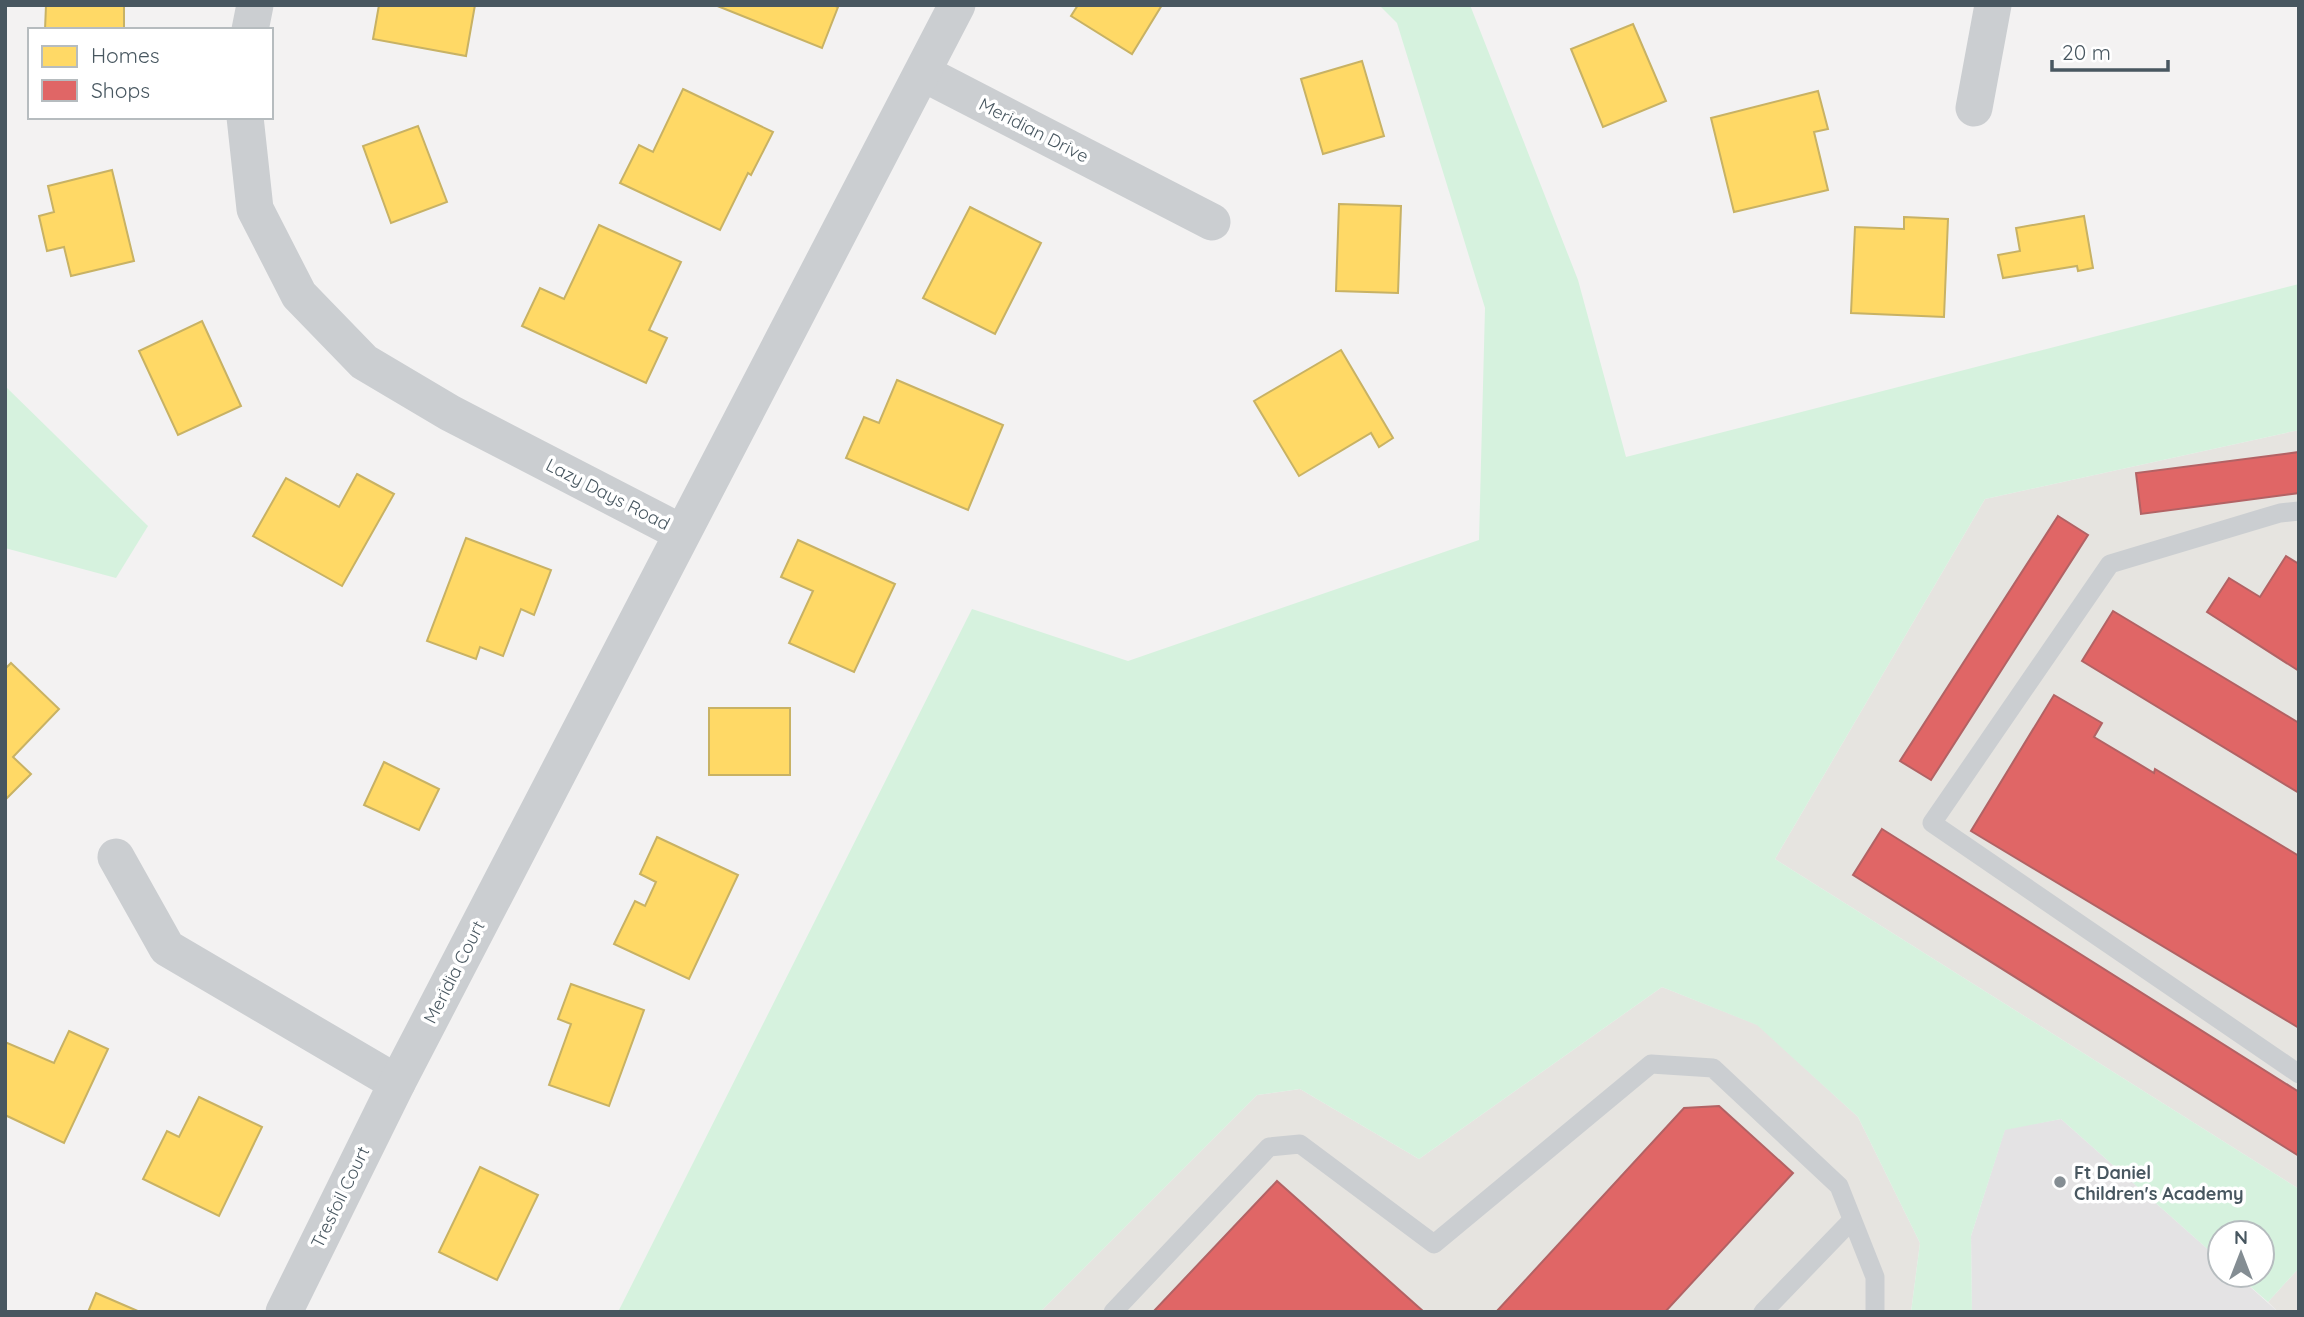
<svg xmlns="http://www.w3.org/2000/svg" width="2304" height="1317" font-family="Quicksand,sans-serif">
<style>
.commercial{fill:#e6e4e0}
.education{fill:#e4e3e4}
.green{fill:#d6f2de}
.homes{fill:#ffd966;stroke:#c8b264;stroke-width:2}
.shops{fill:#e06666;stroke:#b26264;stroke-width:2}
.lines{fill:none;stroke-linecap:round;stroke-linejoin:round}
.service{stroke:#cbced1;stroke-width:19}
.minor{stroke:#cbced1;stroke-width:37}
.poi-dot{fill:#848d93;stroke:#fff;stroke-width:2.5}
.labels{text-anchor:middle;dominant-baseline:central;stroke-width:7;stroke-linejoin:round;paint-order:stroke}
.street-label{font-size:18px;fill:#485760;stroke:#fff}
.poi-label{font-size:18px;font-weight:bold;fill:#485760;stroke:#fff;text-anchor:start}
</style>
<rect width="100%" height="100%" fill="#f3f2f2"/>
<g class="commercial">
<polygon points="2299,430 2299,1189 1775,859 1985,499"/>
<polygon points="1662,987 1758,1025 1858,1117 1920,1243 1911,1312 1040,1312 1257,1095 1300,1089 1419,1159"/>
<polygon points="2299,1268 2299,1312 2278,1312 2268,1302"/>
</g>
<polygon class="education" points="2061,1119 2220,1260 2220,1275 2237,1275 2278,1312 1972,1312 1971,1236 2005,1129"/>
<g class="green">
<polygon points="1379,5 1470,5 1578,280 1626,457 2299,284 2299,430 1985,499 1775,859 2299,1189 2299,1268 2268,1302 2237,1275 2262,1275 2262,1233 2220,1233 2220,1260 2061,1119 2005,1130 1971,1236 1972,1312 1911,1312 1920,1243 1858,1117 1757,1025 1662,987 1419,1159 1300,1089 1257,1095 1040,1312 618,1312 972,609 1128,661 1479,540 1485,308 1397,23"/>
<polygon points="5,386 148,526 116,578 5,548"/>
</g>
<g class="homes">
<polygon points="46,5 124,5 124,30 45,30"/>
<polygon points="379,5 475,5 466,56 373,39"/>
<polygon points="715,5 833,5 838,7 822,48"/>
<polygon points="1078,5 1162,5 1132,54 1071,16"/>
<polygon points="1633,24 1666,101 1603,127 1571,49"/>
<polygon points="1362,61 1384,136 1323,154 1301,79"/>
<polygon points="683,89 773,132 751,175 748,173 720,230 620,183 639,145 653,152"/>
<polygon points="1818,91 1828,129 1814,132 1828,190 1734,212 1711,118"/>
<polygon points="418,126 447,202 391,223 363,146"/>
<polygon points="112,170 134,261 71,276 64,247 47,251 39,216 54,212 48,186"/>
<polygon points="1339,204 1401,206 1398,293 1336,291"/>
<polygon points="970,207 1041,243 995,334 923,298"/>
<polygon points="2084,216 2093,268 2078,271 2077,266 2003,278 1998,255 2020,251 2016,228"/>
<polygon points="1904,217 1948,219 1944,317 1851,313 1855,227 1904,229"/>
<polygon points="599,225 681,262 649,330 667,338 646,383 522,326 540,288 564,299"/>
<polygon points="202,321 241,406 178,435 139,351"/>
<polygon points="1341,350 1393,438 1379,447 1371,433 1299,476 1254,401"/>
<polygon points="897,380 1003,425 968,510 846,458 864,417 879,423"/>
<polygon points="357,474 394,494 342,586 253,536 286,478 339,507"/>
<polygon points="466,538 551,570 534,615 521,609 503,656 480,647 476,659 427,641"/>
<polygon points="798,540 895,584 854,672 789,643 813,591 781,577"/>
<polygon points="11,663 59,709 13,757 31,774 5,800 5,669"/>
<rect x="709" y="708" width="81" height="67"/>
<polygon points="384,762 439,789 419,830 364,805"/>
<polygon points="657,837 738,875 689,979 614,944 635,901 645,906 656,882 640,874"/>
<polygon points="571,984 644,1010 609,1106 549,1085 571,1024 558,1019"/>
<polygon points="69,1031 108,1049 64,1143 5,1115 5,1042 54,1063"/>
<polygon points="199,1097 262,1127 219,1216 143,1179 167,1131 179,1137"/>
<polygon points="480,1167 538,1195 497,1280 439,1252"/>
<polygon points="96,1293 140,1312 88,1312"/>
</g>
<g class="shops">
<polygon points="2299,452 2299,493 2141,514 2136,473"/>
<polygon points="2058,516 2088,535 1931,780 1900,761"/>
<polygon points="2286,556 2299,564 2299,671 2207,612 2229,578 2260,597"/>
<polygon points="2113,611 2299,723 2299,793 2082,661"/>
<polygon points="2054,695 2102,723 2094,737 2154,773 2155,769 2299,856 2299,1028 1971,831"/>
<polygon points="1882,829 2299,1092 2299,1156 1853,875"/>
<polygon points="1719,1106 1793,1173 1665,1312 1496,1312 1684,1108"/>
<polygon points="1277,1181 1424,1312 1153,1312"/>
</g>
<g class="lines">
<g class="service">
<polyline points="2299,511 2280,513 2110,564 1932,823 2299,1074"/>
<polyline points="1113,1312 1269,1147 1300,1144 1434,1244 1651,1064 1713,1068 1839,1186 1875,1277 1875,1312"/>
<polyline points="1763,1312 1852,1220"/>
</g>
<g class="minor">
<polyline points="250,30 255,5"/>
<polyline points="923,73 1212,222"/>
<polyline points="1974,108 1993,5"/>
<polyline points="245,117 255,209 299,295 364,362 450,413 682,533"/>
<polyline points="116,857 167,948 397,1083"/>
<polyline points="284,1312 397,1083 957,5"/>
</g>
</g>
<circle class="poi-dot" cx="2060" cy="1182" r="7"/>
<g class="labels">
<g class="street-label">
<text transform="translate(1034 130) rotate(27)">Meridian Drive</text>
<text transform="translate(608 494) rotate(27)">Lazy Days Road</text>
<text transform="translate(454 972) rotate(-63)">Meridia Court</text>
<text transform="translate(340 1197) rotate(-64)">Tresfoil Court</text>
</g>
<g class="poi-label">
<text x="2074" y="1172">Ft Daniel<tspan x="2074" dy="21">Children's Academy</tspan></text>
</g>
</g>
<rect width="2304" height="1317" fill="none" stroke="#485760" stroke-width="14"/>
<rect x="28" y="28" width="245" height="91" fill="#ffffff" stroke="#b6bcbf" stroke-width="2"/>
<rect x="42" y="46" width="35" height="21" fill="#ffd966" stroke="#b6bcbf" stroke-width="2"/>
<text x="91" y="63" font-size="21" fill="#485760">Homes</text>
<rect x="42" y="80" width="35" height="21" fill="#e06666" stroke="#b6bcbf" stroke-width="2"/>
<text x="91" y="98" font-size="21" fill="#485760">Shops</text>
<g transform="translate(2241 1254)"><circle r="33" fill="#ffffff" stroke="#b6bcbf" stroke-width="2"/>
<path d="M0-5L12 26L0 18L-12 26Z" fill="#848d93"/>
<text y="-10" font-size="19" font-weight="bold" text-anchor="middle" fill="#485760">N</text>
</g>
<path d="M2052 60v10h116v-10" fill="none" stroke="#485760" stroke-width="3.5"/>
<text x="2062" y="60" font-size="21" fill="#485760" stroke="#ffffff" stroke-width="5" paint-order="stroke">20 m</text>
</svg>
